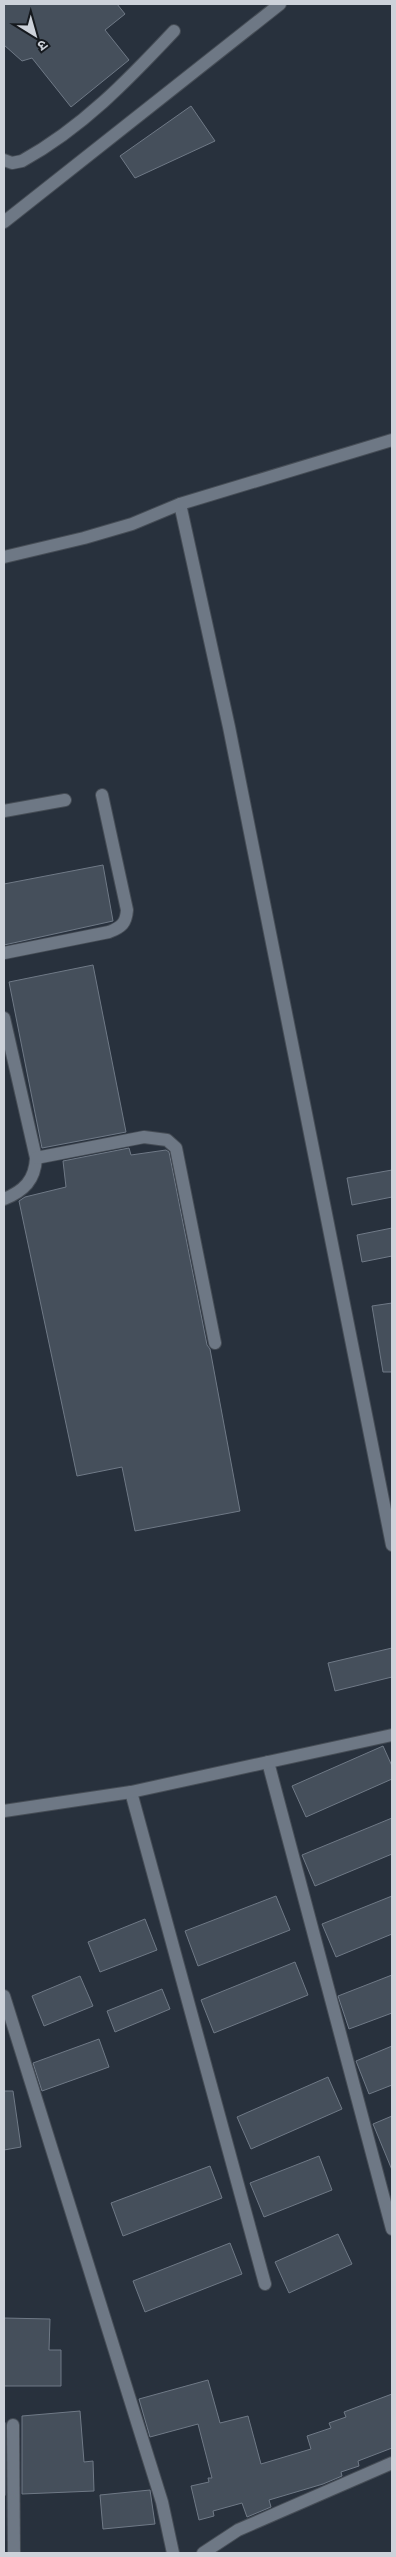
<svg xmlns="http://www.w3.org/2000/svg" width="396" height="2557" font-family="Lora,'Noto Sans Devanagari',serif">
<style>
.building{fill:#454f5b;stroke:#6f7986}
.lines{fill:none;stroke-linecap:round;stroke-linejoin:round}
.minor-casing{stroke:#464d56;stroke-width:14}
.minor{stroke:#6e7885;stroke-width:12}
</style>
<rect width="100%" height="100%" fill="#28313d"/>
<g class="building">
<polygon points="4,4 117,4 125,14 105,30 129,60 71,107 32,58 22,61 4,45"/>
<polygon points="191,106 215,141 135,178 120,156"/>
<polygon points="103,865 113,921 4,945 4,884"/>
<polygon points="93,965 126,1132 42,1148 9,982"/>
<polygon points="129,1148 131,1155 166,1150 169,1152 207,1345 210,1349 240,1511 135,1531 122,1467 77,1476 19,1201 25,1197 66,1187 63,1161"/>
<polygon points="392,1170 392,1197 352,1205 347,1178"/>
<polygon points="392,1228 392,1256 362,1262 357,1235"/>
<polygon points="392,1303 392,1372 383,1372 372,1306"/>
<polygon points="392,1648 392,1677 335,1691 328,1663"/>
<polygon points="383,1746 392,1766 392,1779 306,1817 292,1786"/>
<polygon points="392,1818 392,1854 315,1886 302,1855"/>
<polygon points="276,1896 290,1930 198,1966 185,1931"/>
<polygon points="392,1896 392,1934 336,1957 322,1924"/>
<polygon points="145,1919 157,1950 100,1972 88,1942"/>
<polygon points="295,1962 308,1995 214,2033 201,2000"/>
<polygon points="392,1975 392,2013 349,2029 338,1996"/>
<polygon points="80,1976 93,2006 44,2026 32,1996"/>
<polygon points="162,1989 170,2009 115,2032 107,2011"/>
<polygon points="99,2039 109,2067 42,2091 33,2063"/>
<polygon points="392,2046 392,2085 369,2094 356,2061"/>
<polygon points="328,2077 342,2109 251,2149 237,2117"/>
<polygon points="4,2091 13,2091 21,2147 4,2150"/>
<polygon points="392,2116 392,2170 373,2124"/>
<polygon points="319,2156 332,2190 264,2217 250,2183"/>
<polygon points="210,2166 222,2198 123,2236 111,2203"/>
<polygon points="338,2234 352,2264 289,2293 275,2262"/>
<polygon points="230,2243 242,2274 145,2312 133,2281"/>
<polygon points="4,2318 50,2319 49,2350 61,2350 61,2386 4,2386"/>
<polygon points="208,2380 220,2423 248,2416 261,2464 311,2449 307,2436 331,2428 329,2423 346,2417 344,2412 392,2394 392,2448 358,2461 359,2466 341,2472 342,2476 323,2484 269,2500 271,2507 247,2517 242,2503 213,2511 214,2516 199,2520 191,2486 209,2482 208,2478 212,2478 198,2424 150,2437 139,2399"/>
<polygon points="80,2411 84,2462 93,2461 94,2491 22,2494 22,2416"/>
<rect x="4" y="2423" width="1" height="72"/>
<polygon points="150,2490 155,2524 103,2529 100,2495"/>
</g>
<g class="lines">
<g class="minor-casing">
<g id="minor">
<path d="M4 160 12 163 22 161C82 128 128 80 174 31"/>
<polyline points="4,222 280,4"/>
<polyline points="180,504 229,727 392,1545"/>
<polyline points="4,557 84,538 132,524 180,504 392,440"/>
<polyline points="4,811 65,800"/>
<path d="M4 953 109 932C122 927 126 923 127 910L102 795"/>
<path d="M4 1018 36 1158C35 1180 24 1191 4 1199"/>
<polyline points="36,1158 144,1137 167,1140 176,1148 215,1343"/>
<polyline points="268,1762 392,2229"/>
<polyline points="131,1792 265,2284"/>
<polyline points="4,1811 131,1792 392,1735"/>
<polyline points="4,1996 162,2502 173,2553"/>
<polyline points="13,2425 14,2553"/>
<polyline points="203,2553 238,2530 392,2463"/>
</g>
</g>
<use href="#minor" class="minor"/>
</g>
<rect width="396" height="2557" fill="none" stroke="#cdd2da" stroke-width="10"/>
<g transform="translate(35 35) rotate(143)" stroke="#15191e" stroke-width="4" paint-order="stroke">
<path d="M0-4L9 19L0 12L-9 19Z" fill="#cdd2da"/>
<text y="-8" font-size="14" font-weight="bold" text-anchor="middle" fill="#cdd2da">उ</text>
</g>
</svg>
